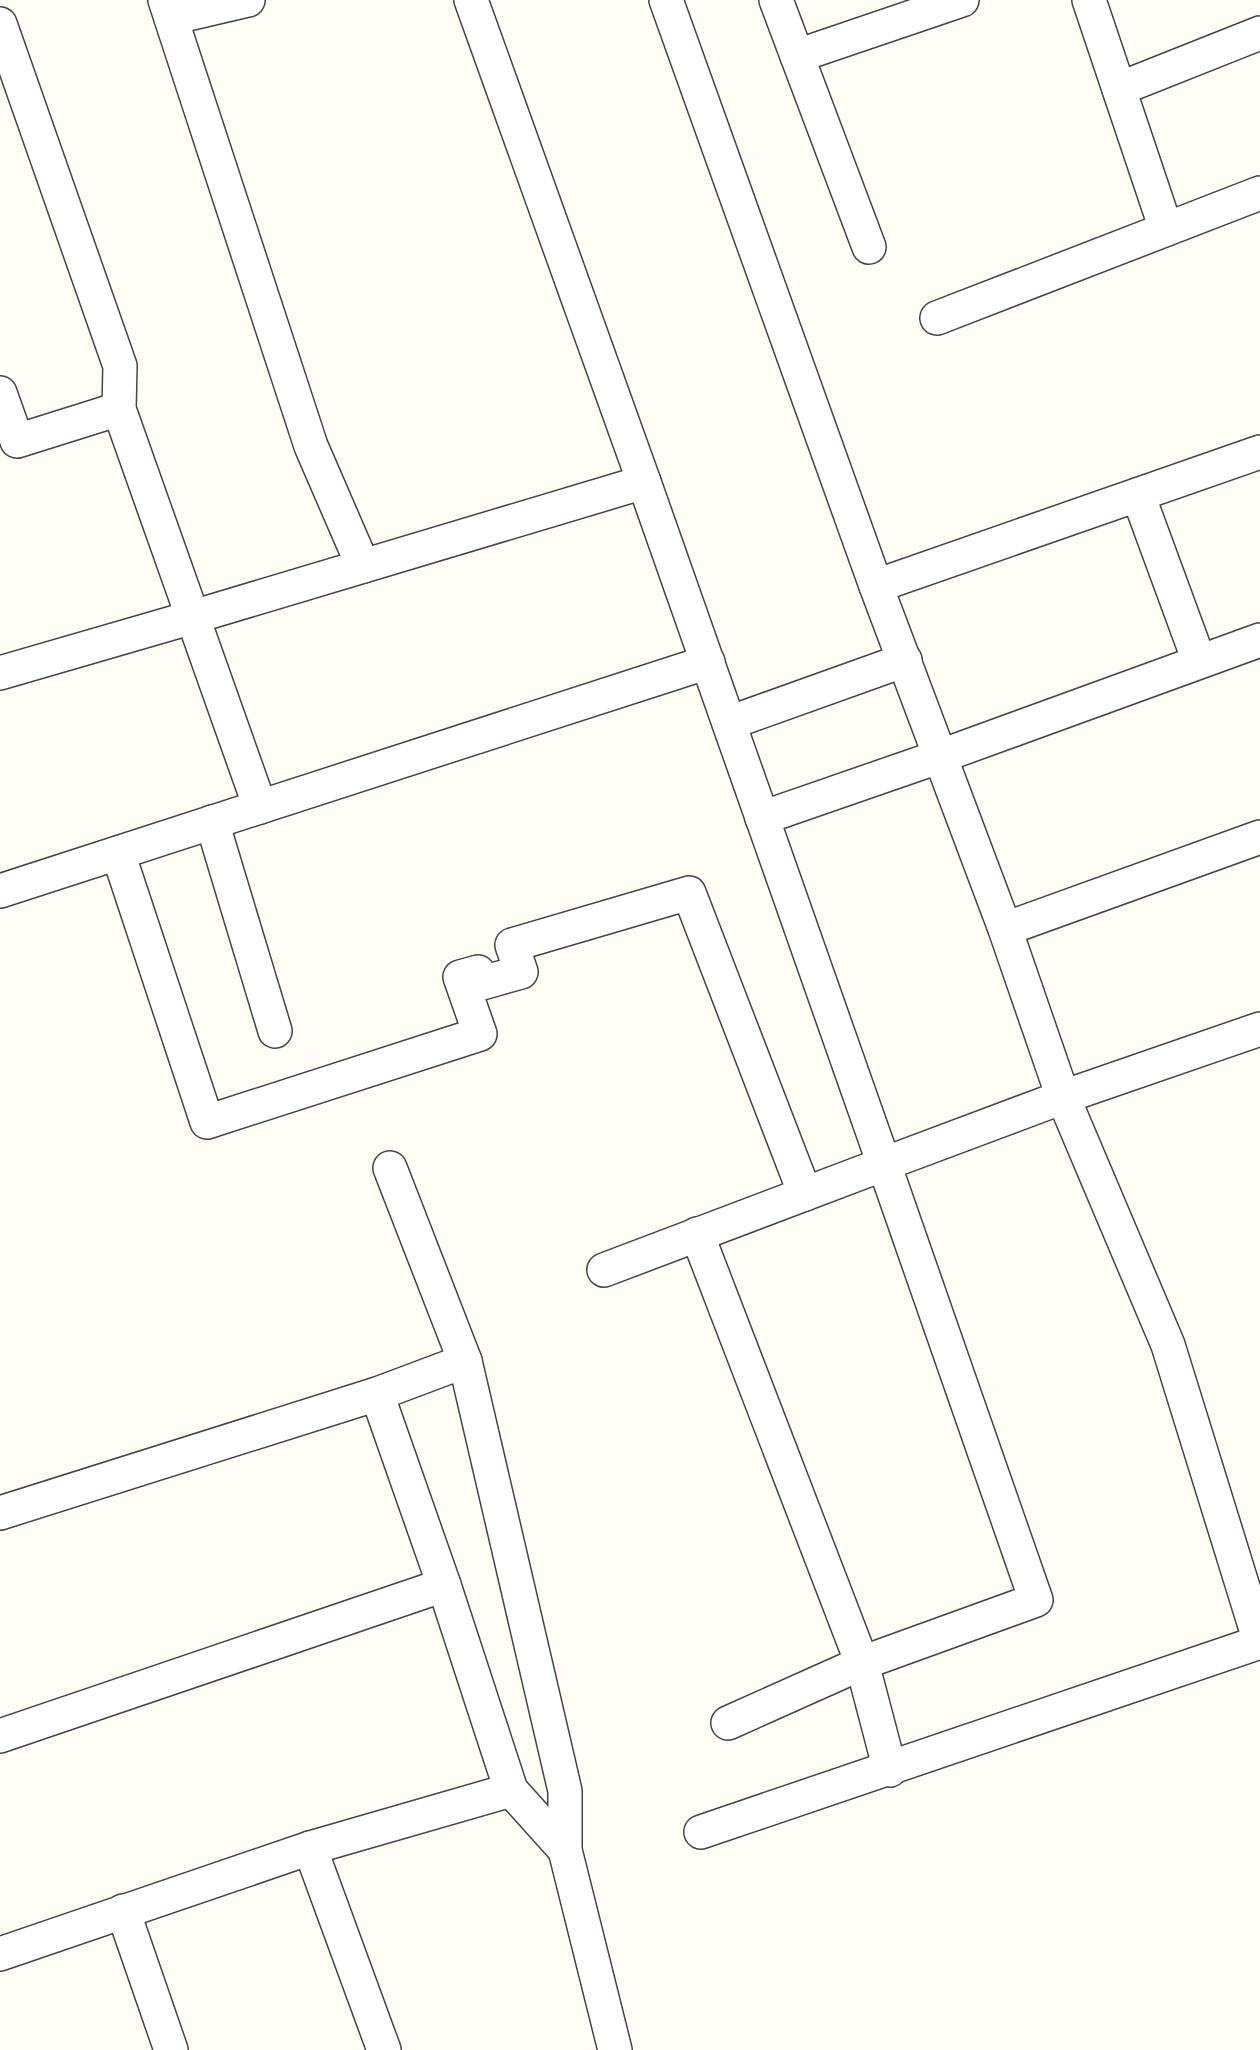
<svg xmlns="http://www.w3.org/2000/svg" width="1260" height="2050" font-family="'Crimson Pro',serif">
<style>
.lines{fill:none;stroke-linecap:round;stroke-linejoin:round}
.street-casing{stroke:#444;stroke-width:36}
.street{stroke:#fff;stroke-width:33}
</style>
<rect width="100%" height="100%" fill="#fffdf5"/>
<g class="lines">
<g class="street-casing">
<g id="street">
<polyline points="165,0 311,446 363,566"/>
<polyline points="471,0 644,482"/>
<polyline points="666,0 876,586 1005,929 1063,1097 1168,1345 1260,1642"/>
<polyline points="776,0 869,247"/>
<polyline points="1089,0 1166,229"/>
<polyline points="171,18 248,0"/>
<polyline points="0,24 120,366 119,409 260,807"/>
<polyline points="797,56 962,0"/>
<polyline points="1119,89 1260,33"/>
<polyline points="937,318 1260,193"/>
<polyline points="0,393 17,441 119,409"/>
<polyline points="1138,495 1199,661"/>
<polyline points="876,586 1260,452"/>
<polyline points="0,673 193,617 644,482 884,1164 604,1270"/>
<polyline points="729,723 905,660"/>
<polyline points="762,818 941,756 1260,640"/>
<polyline points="212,822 275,1031"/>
<polyline points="118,853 207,1122 480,1034 460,977 478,972 482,983 521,972 512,945 689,893 805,1194"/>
<polyline points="0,891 708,662"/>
<polyline points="1005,929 1260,837"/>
<polyline points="390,1168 465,1361 565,1791 565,1850 615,2050"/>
<polyline points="697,1234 862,1663 890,1770"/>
<polyline points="377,1394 444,1585 511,1790 565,1850"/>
<polyline points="0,1513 377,1394 465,1361"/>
<polyline points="728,1723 862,1663 1036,1600 884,1164 1063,1097 1260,1029"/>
<polyline points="0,1736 444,1585"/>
<polyline points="701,1832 1260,1642"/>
<polyline points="310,1848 384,2050"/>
<polyline points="123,1911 171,2050"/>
<polyline points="0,1954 310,1848 511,1790"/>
</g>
</g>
<use href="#street" class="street"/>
</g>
</svg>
